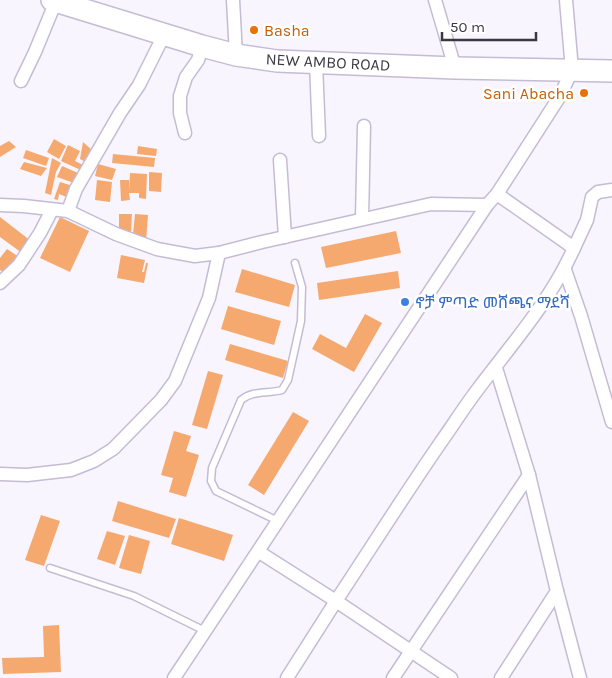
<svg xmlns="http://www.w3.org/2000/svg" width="612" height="678" font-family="Karla,'Noto Sans Ethiopic',sans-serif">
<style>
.building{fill:#f5a96f}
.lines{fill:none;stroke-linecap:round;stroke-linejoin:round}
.lane-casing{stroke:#c4bcd4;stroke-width:9}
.street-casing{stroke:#c4bcd4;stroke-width:15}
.primary-casing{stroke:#c4bcd4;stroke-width:24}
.lane{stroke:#fff;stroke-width:6}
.street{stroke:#fff;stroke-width:12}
.primary{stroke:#fff;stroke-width:21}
.food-dot{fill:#e8710a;stroke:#fff;stroke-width:2}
.shop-dot{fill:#3f7fe0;stroke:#fff;stroke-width:2}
.labels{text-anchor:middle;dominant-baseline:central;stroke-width:5;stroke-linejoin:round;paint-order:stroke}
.food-label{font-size:16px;fill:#c56008;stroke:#fff;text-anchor:start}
.street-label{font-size:16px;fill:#3b3841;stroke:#fff}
.shop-label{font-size:16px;fill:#366cbe;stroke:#fff;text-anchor:start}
</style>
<rect width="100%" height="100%" fill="#f8f5ff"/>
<g class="building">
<polygon points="54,139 66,146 59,159 47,152"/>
<polygon points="9,141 16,147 0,157 0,146"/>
<polygon points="83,142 92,150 89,164 80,159"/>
<polygon points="68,145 80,151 75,161 85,166 83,171 61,161"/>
<polygon points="138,146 157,149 156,156 137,154"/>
<polygon points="26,150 49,158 46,166 23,158"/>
<polygon points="113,154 155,158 154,167 112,163"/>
<polygon points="52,158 61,163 56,172 51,195 45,193"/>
<polygon points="24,162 47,168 41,176 20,169"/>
<polygon points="98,164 116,169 112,180 95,176"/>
<polygon points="62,166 78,173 74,183 57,177"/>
<polygon points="149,172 162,173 161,192 149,191"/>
<polygon points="130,173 147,174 146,199 139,198 139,193 129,193 130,200 121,201 120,180 129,180 129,191"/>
<polygon points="97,180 112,182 110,202 95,200"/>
<polygon points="60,182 73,186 69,198 59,194 58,200 54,199"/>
<polygon points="119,214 132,214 131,234 119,230"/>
<polygon points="135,214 148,215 146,242 133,234"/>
<polygon points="0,217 31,241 22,253 0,237"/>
<polygon points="60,217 89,231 70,272 40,258"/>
<polygon points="396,231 401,253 326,268 321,247"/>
<polygon points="7,249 19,257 6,274 0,270 0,258"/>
<polygon points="121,255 145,260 142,272 144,272 146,263 148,263 144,283 117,278"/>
<polygon points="242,269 295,285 289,307 235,292"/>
<polygon points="398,271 400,288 319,300 317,283"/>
<polygon points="228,306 281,321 274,345 221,329"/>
<polygon points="365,314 382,323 354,372 312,349 320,334 346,348"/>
<polygon points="230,344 288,361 283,378 225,360"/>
<polygon points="208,371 223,375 207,429 192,425"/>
<polygon points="293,412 309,421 264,495 248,485"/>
<polygon points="174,431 191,436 186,451 199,455 186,497 169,492 173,478 161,475"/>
<polygon points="118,501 176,519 169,538 112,521"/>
<polygon points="41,515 60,521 44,566 25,560"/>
<polygon points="179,518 233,535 224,561 171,544"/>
<polygon points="107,531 125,536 115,565 97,559"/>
<polygon points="129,535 150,541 141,574 119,568"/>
<polygon points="59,625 61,672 3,674 2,658 44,657 43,626"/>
</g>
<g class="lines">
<g class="lane-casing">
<g id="lane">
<path d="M278 521 216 491 211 481 212 468 241 400C253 390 267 394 282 390L288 380 301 321 302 287 295 263"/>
<polyline points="50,568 134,596 205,631"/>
</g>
</g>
<g class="street-casing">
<g id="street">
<polyline points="233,0 236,55"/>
<polyline points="435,0 455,68"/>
<polyline points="316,63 319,136"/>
<polyline points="21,81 35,52 56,1"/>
<polyline points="185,133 180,113 180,96 186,77 198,60 202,46"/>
<polyline points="280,160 285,237"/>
<polyline points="497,194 574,248 587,220 592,197 598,192 612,190"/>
<polyline points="0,205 24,206 68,211 116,234 157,249 195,256 219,253 262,242 431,204 487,205"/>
<polyline points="68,211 76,189 120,113 139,85 164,35"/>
<polyline points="362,219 364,126"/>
<polyline points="565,270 581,316 612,422"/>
<polyline points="0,283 19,265 40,233 52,210"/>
<polyline points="496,368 529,475 557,591 501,678"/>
<polyline points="0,474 27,475 71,470 94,461 113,449 161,400 175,381 209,298 219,253"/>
<path d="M259 552 336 601C371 548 405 494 441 442 453 425 465 406 478 389 512 344 551 300 574 248"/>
<polyline points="557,591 580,678"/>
<polyline points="174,678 487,205 497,194 560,96 572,70 566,0"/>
<polyline points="287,678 336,601 451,678"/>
<polyline points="393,678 529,475"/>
</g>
</g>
<g class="primary-casing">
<polyline id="primary" points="52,0 202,46 236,55 277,61 455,68 612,71"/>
</g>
<use href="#lane" class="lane"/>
<use href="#street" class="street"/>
<use href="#primary" class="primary"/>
</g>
<g class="food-dot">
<circle cx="254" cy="30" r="5"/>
<circle cx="584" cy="93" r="5"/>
</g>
<circle class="shop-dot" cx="405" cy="302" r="5"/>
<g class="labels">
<g class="food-label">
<text x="264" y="30">Basha</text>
<text x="574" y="93" text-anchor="end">Sani Abacha</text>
</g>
<g class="street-label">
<text transform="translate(328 62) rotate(3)">NEW AMBO ROAD</text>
</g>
<g class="shop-label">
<text x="415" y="302">ኖቻ ምጣድ መሸጫና ማደሻ</text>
</g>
</g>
<path d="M442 32v8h94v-8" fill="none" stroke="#3b3841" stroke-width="2.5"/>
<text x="450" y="32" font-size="15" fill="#3b3841" stroke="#ffffff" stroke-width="4" paint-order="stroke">50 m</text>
</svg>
